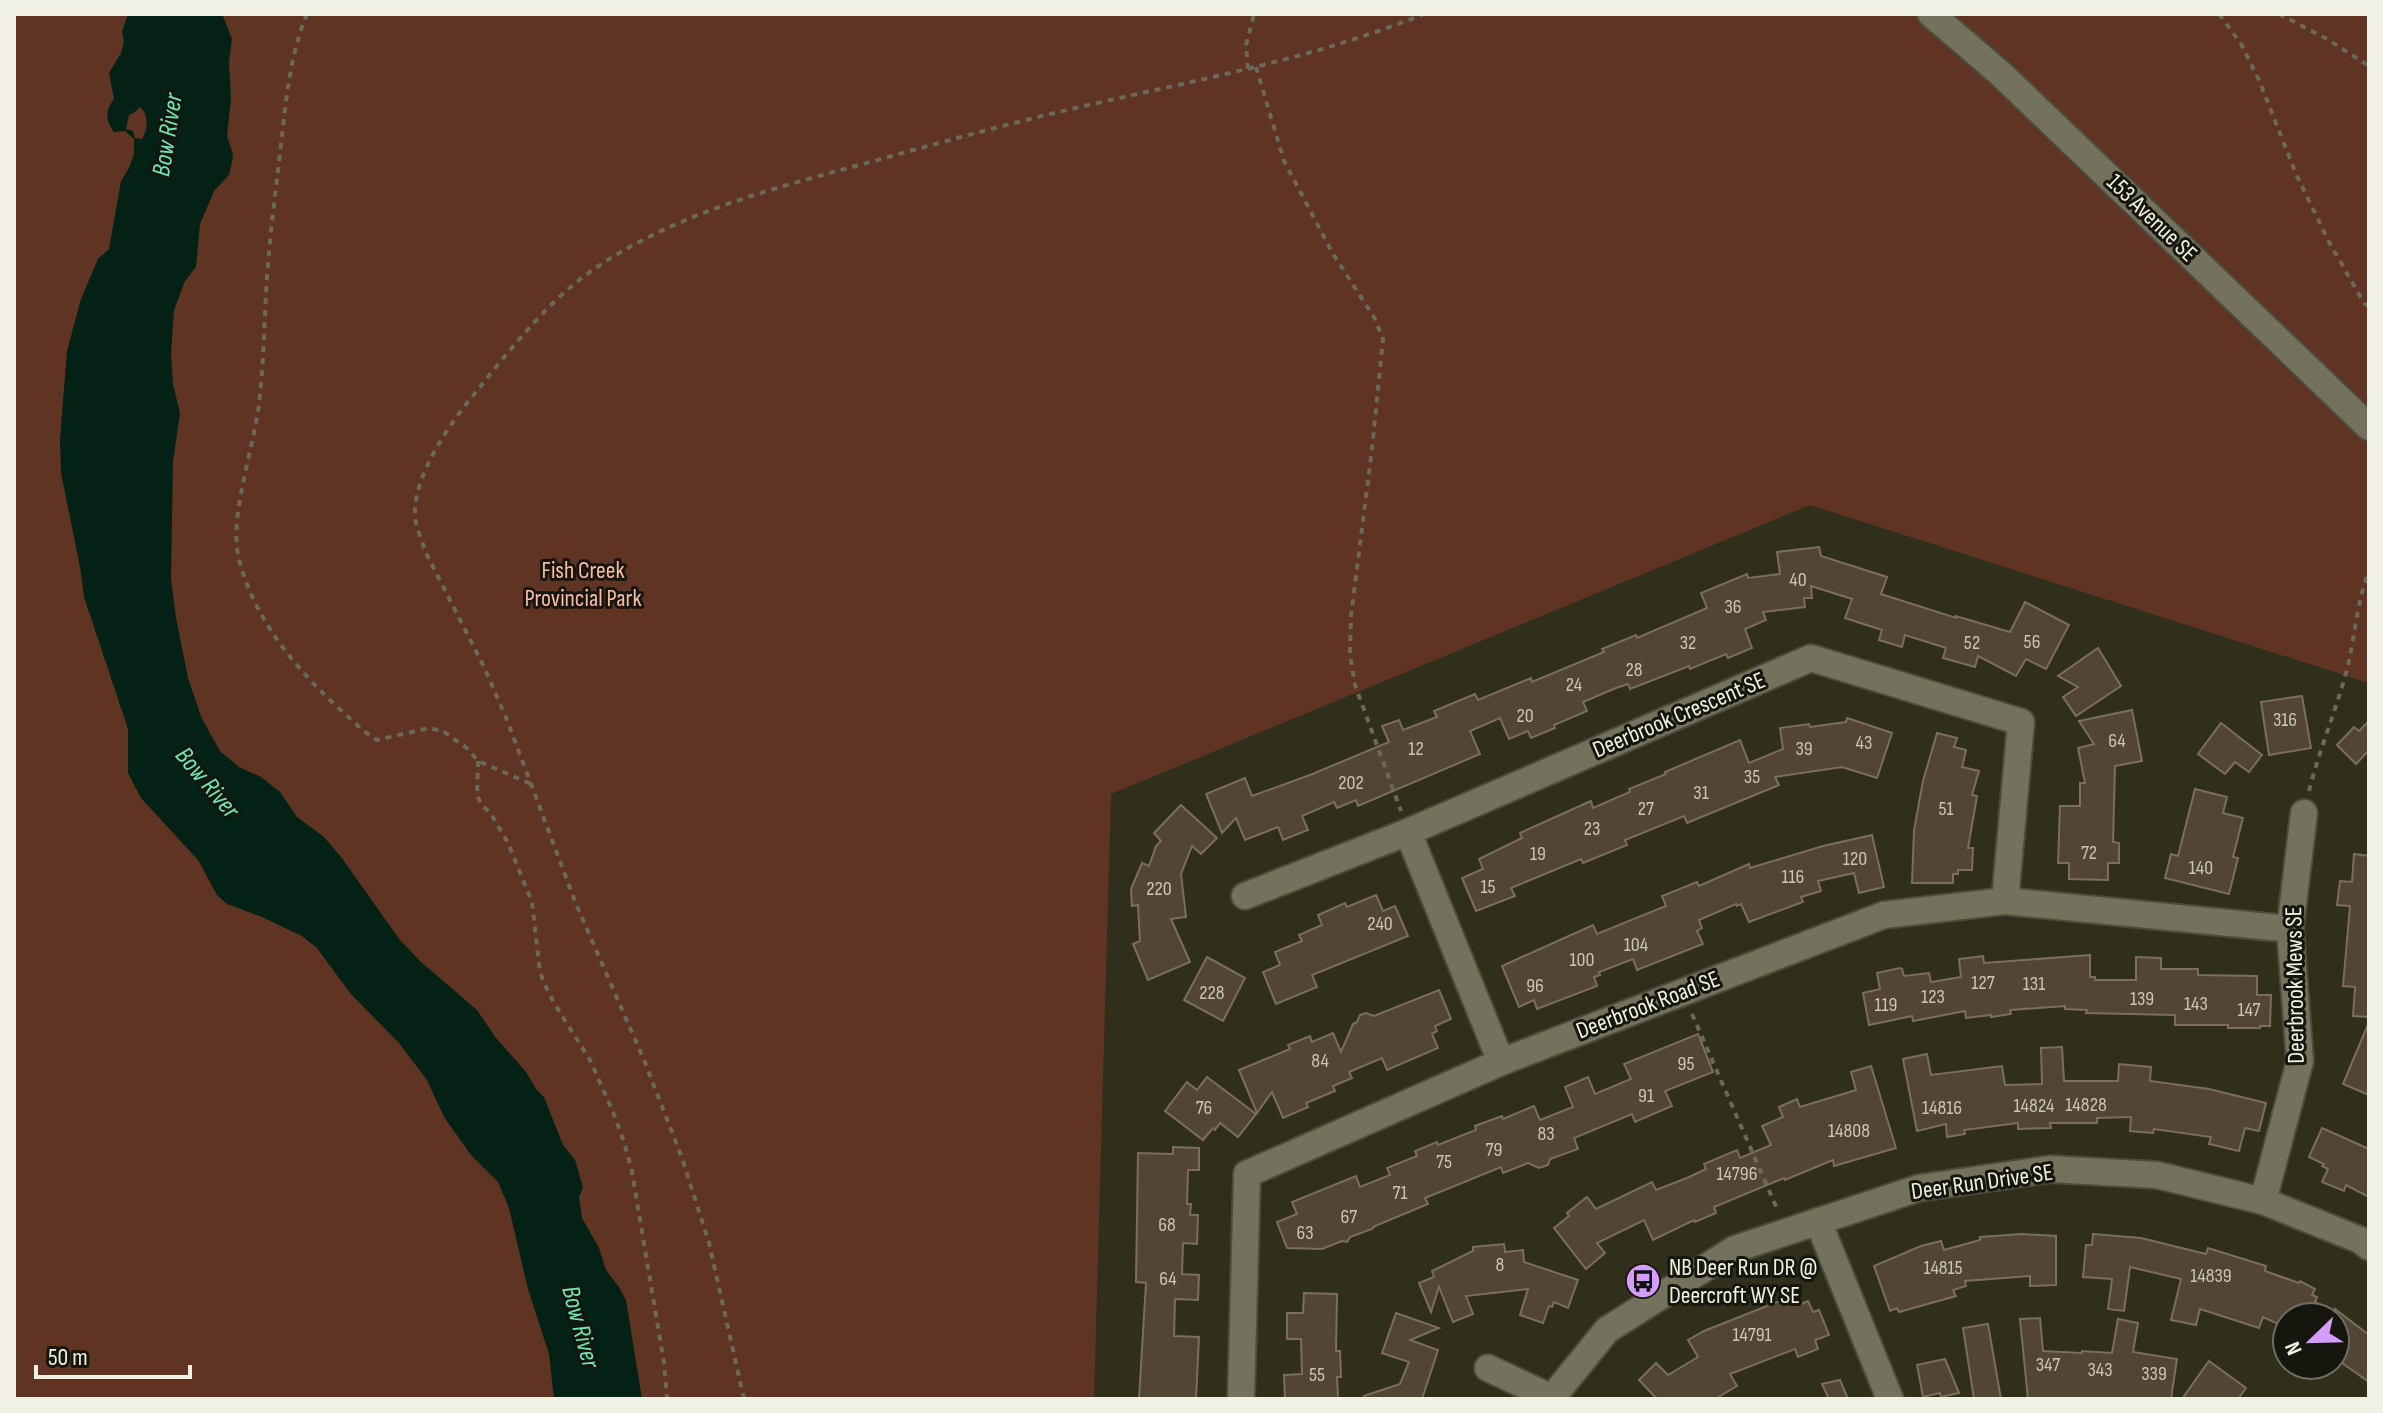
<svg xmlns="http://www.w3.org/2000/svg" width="2383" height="1413" font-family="'Sofia Sans Condensed',sans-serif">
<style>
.green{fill:#5f3423}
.water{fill:#042116;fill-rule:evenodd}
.building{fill:#524535;stroke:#7c6e5c;stroke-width:2}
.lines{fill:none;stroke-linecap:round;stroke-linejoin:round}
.minor-casing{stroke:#4d4b3b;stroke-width:30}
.path{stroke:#6b6a5a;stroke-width:4;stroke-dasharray:6 6;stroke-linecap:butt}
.minor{stroke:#74725d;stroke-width:26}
.labels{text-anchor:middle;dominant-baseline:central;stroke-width:6;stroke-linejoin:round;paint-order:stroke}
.number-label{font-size:20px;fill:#c9c5b9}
.street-label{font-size:24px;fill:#f1f0e5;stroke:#17160e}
.park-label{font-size:24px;fill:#fbbda4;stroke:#17160e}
.poi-label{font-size:24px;fill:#f1f0e5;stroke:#17160e;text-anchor:start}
.water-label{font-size:26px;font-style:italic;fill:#6ce8b7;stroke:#17160e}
</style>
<rect width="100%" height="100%" fill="#302f1c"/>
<polygon class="green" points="14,14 2369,14 2369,683 1810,505 1111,794 1094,1399 14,1399"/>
<path class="water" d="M128 14H222L232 39 229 62 231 98 227 136 233 154 232 162 229 175 214 191 200 224 196 267 185 281 174 310 171 353 173 384 180 413 173 462 171 579 176 618 188 678 202 719 220 751 239 767 261 777 280 792 297 817 324 837 341 857 400 940 421 962 477 1010 496 1038 526 1072 536 1089 544 1097 563 1145 575 1160 583 1187 579 1197 582 1218 599 1248 606 1270 619 1287 626 1300 642 1399H554L549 1354 528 1289 509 1208 498 1182 471 1155 444 1117 427 1080 399 1043 350 993 317 948 302 936 262 917 227 904 217 895 198 860 141 798 128 773V729L84 597 80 567 61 473 60 439 67 351 81 299 98 259 109 249 121 181 129 168 134 154V139L125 131 114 132C105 119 105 112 114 99L109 73 121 53 124 42 122 31ZM140 107C149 114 148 130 142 139L135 138 133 131 126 129 129 115 135 112Z"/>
<g class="building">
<polygon points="1819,547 1821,556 1887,577 1881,594 1956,618 1956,616 2010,632 2025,602 2069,625 2046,669 2026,659 2016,676 1978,656 1975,667 1943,658 1946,648 1905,635 1902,647 1879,640 1882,630 1845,618 1852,599 1811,586 1812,598 1804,598 1805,607 1763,612 1766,620 1745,629 1752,648 1728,658 1726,654 1690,669 1689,666 1630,689 1628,684 1616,688 1583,702 1587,711 1554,725 1555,728 1531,738 1528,731 1509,739 1500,718 1470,731 1480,754 1358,806 1356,800 1337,808 1334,802 1302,816 1308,830 1283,840 1278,827 1245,840 1236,818 1222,833 1206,794 1245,778 1252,796 1310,775 1389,742 1382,726 1399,720 1403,730 1437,717 1434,711 1475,694 1478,700 1531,678 1532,682 1604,652 1602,649 1636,635 1637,638 1707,608 1701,593 1747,574 1748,578 1780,574 1777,552"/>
<polygon points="2098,648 2121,686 2076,716 2063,697 2078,687 2058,676"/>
<polygon points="2302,696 2311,748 2269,755 2261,702"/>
<polygon points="2132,710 2142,761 2115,766 2113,842 2119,843 2119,863 2108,863 2108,880 2069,879 2069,863 2058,863 2060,806 2080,806 2080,783 2085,783 2078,748 2094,744 2079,721"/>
<polygon points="1847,718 1892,733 1877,778 1842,767 1775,777 1779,785 1687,823 1684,816 1625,840 1627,845 1583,863 1581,859 1511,888 1515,896 1476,911 1462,878 1483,869 1479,859 1522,838 1520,833 1591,801 1593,808 1630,792 1629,789 1666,774 1665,772 1740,740 1749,763 1783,749 1780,728 1809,724 1810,727 1846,722"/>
<polygon points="2369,721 2369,750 2356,764 2337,745 2354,727 2359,731"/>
<polygon points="2221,723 2262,755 2249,772 2235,762 2225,774 2198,754"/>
<polygon points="1937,733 1957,738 1954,747 1966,750 1962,767 1979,771 1972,795 1977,796 1968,848 1973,848 1972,870 1958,870 1958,874 1953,874 1953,883 1912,883 1914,830 1923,781"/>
<polygon points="2195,789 2227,797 2223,813 2243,818 2233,857 2238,858 2229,894 2165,878 2171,854 2178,856"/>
<polygon points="1181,805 1217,838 1201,854 1192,846 1181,874 1186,917 1171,919 1190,962 1148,980 1133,944 1140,941 1138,905 1132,906 1131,889 1142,863 1149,866 1156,846 1161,841 1154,833"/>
<polygon points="1872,835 1884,887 1859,893 1854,873 1818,881 1821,891 1801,897 1803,902 1749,922 1741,904 1737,906 1736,904 1699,920 1702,928 1697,931 1703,944 1637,970 1633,959 1599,972 1600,975 1594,977 1597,986 1537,1009 1534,1000 1519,1007 1502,966 1593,925 1597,934 1666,906 1662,896 1697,882 1699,886 1749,864 1750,868 1823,846"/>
<polygon points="2354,854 2369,856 2369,1017 2353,1016 2355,987 2343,986 2350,906 2337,905 2340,881 2352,882"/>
<polygon points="1376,895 1383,911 1395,906 1408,936 1312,975 1317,987 1276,1004 1263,972 1280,965 1275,952 1302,941 1299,935 1322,925 1318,915 1345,903 1347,907"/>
<polygon points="2090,955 2090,977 2095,977 2095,980 2136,980 2136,957 2161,958 2161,969 2198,969 2198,975 2257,976 2257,995 2271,995 2270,1026 2260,1026 2260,1028 2228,1028 2228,1025 2175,1025 2175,1015 2086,1013 2087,1010 2065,1009 2065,1006 2010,1010 2011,1014 1991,1017 1991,1015 1966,1018 1965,1011 1913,1021 1912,1016 1869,1025 1863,993 1880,989 1877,973 1900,968 1902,969 1904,976 1929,973 1931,982 1961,977 1959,959 1983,956 1984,963"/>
<polygon points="1207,957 1245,978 1223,1021 1184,1000"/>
<polygon points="1439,990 1451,1019 1435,1026 1437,1031 1432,1034 1438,1048 1387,1070 1382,1058 1349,1072 1352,1078 1333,1086 1335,1091 1306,1103 1308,1107 1283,1118 1272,1092 1257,1113 1239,1070 1290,1049 1288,1045 1310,1036 1312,1042 1333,1033 1341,1052 1353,1024 1357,1022 1360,1015 1366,1013 1374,1016"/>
<polygon points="2369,1022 2369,1095 2343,1084"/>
<polygon points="1698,1034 1713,1072 1665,1091 1672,1106 1635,1122 1632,1114 1574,1138 1578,1149 1550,1159 1548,1165 1539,1168 1528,1163 1503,1173 1501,1167 1425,1198 1428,1204 1375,1226 1372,1229 1350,1237 1347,1242 1342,1241 1322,1249 1287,1248 1277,1222 1297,1214 1292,1202 1356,1176 1360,1187 1390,1175 1387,1168 1417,1156 1415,1151 1437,1142 1438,1145 1476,1130 1475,1126 1502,1116 1503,1119 1534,1106 1540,1120 1573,1107 1565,1087 1588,1077 1595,1094 1631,1079 1624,1064"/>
<polygon points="2062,1047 2064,1081 2118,1081 2119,1064 2151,1067 2150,1081 2209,1089 2266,1103 2259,1131 2245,1128 2239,1151 2209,1144 2211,1137 2154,1129 2153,1133 2130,1131 2131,1117 2097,1118 2097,1123 2050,1123 2051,1128 2018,1129 2018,1123 1964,1130 1965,1134 1947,1137 1946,1124 1917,1131 1903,1059 1927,1054 1931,1075 2002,1066 2005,1085 2042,1084 2041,1048"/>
<polygon points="1871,1066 1896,1148 1834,1166 1833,1160 1785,1180 1784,1178 1714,1207 1716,1213 1695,1222 1694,1220 1653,1240 1644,1220 1597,1243 1605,1253 1586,1269 1554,1228 1569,1216 1567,1213 1587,1197 1596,1209 1652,1182 1656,1190 1687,1178 1706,1169 1704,1164 1737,1150 1740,1158 1771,1145 1762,1126 1783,1117 1779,1107 1797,1099 1800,1107 1856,1090 1851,1072"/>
<polygon points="1207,1077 1256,1114 1238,1137 1220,1123 1215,1130 1213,1128 1203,1140 1165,1111 1187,1082 1197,1090"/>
<polygon points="2322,1128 2369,1149 2369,1197 2346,1185 2344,1191 2322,1182 2328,1169 2322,1166 2324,1164 2309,1157"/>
<polygon points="1173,1147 1199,1148 1199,1170 1188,1170 1187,1204 1191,1204 1190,1215 1198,1215 1197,1244 1183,1243 1182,1274 1199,1275 1198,1300 1175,1299 1174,1336 1199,1337 1196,1399 1139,1399 1146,1283 1136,1282 1138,1153 1173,1154"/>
<polygon points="2022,1234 2056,1236 2056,1285 2030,1286 2030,1276 1965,1281 1966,1286 1953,1290 1956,1296 1899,1312 1897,1308 1890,1311 1874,1266 1921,1246 1941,1241 1944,1250 1980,1240 1980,1237"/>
<polygon points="2093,1234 2141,1238 2206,1254 2208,1248 2266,1266 2265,1271 2299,1283 2300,1281 2315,1289 2312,1295 2317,1297 2315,1302 2335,1312 2335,1309 2369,1335 2369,1382 2335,1358 2335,1317 2287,1317 2287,1328 2263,1317 2259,1328 2200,1309 2196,1325 2171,1320 2181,1279 2130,1267 2124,1311 2108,1309 2112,1279 2083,1277 2086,1245 2092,1245"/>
<polygon points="1504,1244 1505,1252 1523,1250 1524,1262 1578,1280 1568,1308 1554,1302 1552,1307 1549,1306 1543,1323 1520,1315 1528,1289 1466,1296 1473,1314 1453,1322 1439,1287 1431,1312 1419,1283 1434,1277 1432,1271 1473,1251 1473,1247"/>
<polygon points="1304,1293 1337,1294 1336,1351 1340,1351 1341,1377 1337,1377 1338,1398 1285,1399 1284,1375 1302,1374 1301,1339 1287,1339 1287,1313 1303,1313"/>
<polygon points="1795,1295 1799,1305 1808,1301 1813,1312 1819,1310 1829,1335 1815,1340 1818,1349 1798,1357 1795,1349 1730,1374 1737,1386 1715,1399 1657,1399 1639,1380 1656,1363 1668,1375 1698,1357 1688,1340 1704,1331"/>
<polygon points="1396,1313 1439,1328 1410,1340 1438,1350 1422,1399 1365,1399 1364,1396 1400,1384 1409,1362 1382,1353"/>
<polygon points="2040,1318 2043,1351 2082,1353 2082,1351 2112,1353 2118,1319 2138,1323 2133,1352 2177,1359 2171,1399 2028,1399 2020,1319"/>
<polygon points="1988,1324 2001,1399 1974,1399 1963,1328"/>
<polygon points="1945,1359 1959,1393 1941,1397 1940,1393 1923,1397 1917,1365"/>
<polygon points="2209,1361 2246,1388 2238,1399 2182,1399"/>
<polygon points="1840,1380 1848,1399 1829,1399 1822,1384"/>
</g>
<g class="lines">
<g class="minor-casing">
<g id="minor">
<polyline points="1931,14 2001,74 2369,427"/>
<polyline points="1245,896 1408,832"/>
<polyline points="1501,1062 1408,832 1811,658 2021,722 2005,901"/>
<polyline points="2263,1201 2300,1061 2290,929 2304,813"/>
<polyline points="1818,1221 1890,1399"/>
<polyline points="1488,1368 1552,1398"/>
<polyline points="1241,1399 1247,1174 1501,1062 1884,915 2005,901 2290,929"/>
<polyline points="1551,1399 1607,1330 1735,1249 1919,1188 2050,1169 2157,1175 2263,1201 2360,1240 2369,1247"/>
</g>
</g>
<g class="path">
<path d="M307 14C290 54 286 101 281 144 277 181 272 217 269 253 264 303 265 354 259 404 254 447 230 514 238 554 251 617 298 672 344 713 355 723 364 732 377 740L429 728 443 731 468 749 478 761 531 784"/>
<polyline points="2219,14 2241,44 2259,80 2296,174 2329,242 2364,303 2369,307"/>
<polyline points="2279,14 2327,39 2369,66"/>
<polyline points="1256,67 1284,161 1332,252 1375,319 1383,339 1372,449 1351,616 1350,655 1355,685 1401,811"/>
<polyline points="1248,69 1246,45 1254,14"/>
<polyline points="478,761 477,795 481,804 491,814 508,843 532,902 540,972 545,985 554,1003 590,1060 613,1112 624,1142 632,1171 637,1202 664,1363 667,1399"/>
<path d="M2309 791C2319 751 2335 713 2346 673 2355 639 2356 604 2369 571"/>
<polyline points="1692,1014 1778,1211"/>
<path d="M744 1399 709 1243 682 1158 644 1060 576 904 507 720 484 667 425 551C422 540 416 528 415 516 413 475 451 422 476 392 509 351 547 302 590 272 667 217 766 190 856 166 935 144 1013 122 1093 104 1207 78 1314 58 1424 14"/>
</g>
<use href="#minor" class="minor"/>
</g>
<defs>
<g id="bus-disc" transform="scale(1.8)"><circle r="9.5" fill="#d49cfb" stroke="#17160e"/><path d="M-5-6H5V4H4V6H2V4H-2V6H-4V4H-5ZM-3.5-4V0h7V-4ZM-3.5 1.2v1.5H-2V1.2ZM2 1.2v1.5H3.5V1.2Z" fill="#111"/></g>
</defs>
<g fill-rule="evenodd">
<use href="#bus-disc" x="1643" y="1281"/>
</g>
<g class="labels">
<g class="number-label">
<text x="1798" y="580">40</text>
<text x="1733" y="607">36</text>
<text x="2032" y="642">56</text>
<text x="1688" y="643">32</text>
<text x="1972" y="643">52</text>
<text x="1634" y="670">28</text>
<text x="1574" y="685">24</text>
<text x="1525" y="716">20</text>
<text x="2285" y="720">316</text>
<text x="2117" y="741">64</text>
<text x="1864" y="743">43</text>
<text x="1416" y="749">12</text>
<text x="1804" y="749">39</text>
<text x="1752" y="777">35</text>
<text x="1351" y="783">202</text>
<text x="1701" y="793">31</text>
<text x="1646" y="809">27</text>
<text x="1946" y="809">51</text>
<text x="1592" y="829">23</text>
<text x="2089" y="853">72</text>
<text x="1538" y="854">19</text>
<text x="1855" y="859">120</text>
<text x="2201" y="868">140</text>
<text x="1793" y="877">116</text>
<text x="1488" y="887">15</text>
<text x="1159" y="889">220</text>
<text x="1380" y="924">240</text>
<text x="1636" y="945">104</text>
<text x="1582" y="960">100</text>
<text x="1983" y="983">127</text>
<text x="2034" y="984">131</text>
<text x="1535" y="986">96</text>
<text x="1212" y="993">228</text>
<text x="1933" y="997">123</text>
<text x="2142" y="999">139</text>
<text x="2196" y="1004">143</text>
<text x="1886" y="1005">119</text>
<text x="2249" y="1010">147</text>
<text x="1320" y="1061">84</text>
<text x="1686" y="1064">95</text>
<text x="1646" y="1096">91</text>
<text x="2086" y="1105">14828</text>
<text x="2034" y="1106">14824</text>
<text x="1204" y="1108">76</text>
<text x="1942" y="1108">14816</text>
<text x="1849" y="1131">14808</text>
<text x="1546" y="1134">83</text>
<text x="1494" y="1150">79</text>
<text x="1444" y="1162">75</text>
<text x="1737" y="1174">14796</text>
<text x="1400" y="1193">71</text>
<text x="1349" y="1217">67</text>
<text x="1167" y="1225">68</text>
<text x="1305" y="1233">63</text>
<text x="1500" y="1265">8</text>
<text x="1943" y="1268">14815</text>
<text x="2211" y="1276">14839</text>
<text x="1168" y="1279">64</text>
<text x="1752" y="1335">14791</text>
<text x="2048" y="1365">347</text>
<text x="2100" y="1370">343</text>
<text x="2154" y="1374">339</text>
<text x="1317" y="1375">55</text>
</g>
<g class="street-label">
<text transform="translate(2152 218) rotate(44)">153 Avenue SE</text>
<text transform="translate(1679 715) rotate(-23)">Deerbrook Crescent SE</text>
<text transform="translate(2295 985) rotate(-91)">Deerbrook Mews SE</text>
<text transform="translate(1648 1005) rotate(-21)">Deerbrook Road SE</text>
<text transform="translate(1982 1182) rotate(-8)">Deer Run Drive SE</text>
</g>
<g class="park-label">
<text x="583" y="570">Fish Creek<tspan x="583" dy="28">Provincial Park</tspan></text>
</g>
<g class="poi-label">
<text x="1669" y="1267">NB Deer Run DR @<tspan x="1669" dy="28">Deercroft WY SE</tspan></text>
</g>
<g class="water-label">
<text transform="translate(168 135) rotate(-81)">Bow River</text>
<text transform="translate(207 783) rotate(50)">Bow River</text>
<text transform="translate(580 1327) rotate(75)">Bow River</text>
</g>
</g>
<rect width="2383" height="1413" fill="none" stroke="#f1f0e5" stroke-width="32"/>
<g transform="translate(2311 1341) rotate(247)"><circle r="38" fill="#17160e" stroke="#6e6d64" stroke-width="2"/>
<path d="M0-6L14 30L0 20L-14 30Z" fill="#d49cfb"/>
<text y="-12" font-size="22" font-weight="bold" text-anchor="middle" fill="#f1f0e5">N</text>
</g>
<path d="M36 1365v12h154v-12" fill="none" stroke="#f1f0e5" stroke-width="4"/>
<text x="48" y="1365" font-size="24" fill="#f1f0e5" stroke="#17160e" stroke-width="6" paint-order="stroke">50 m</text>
</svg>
